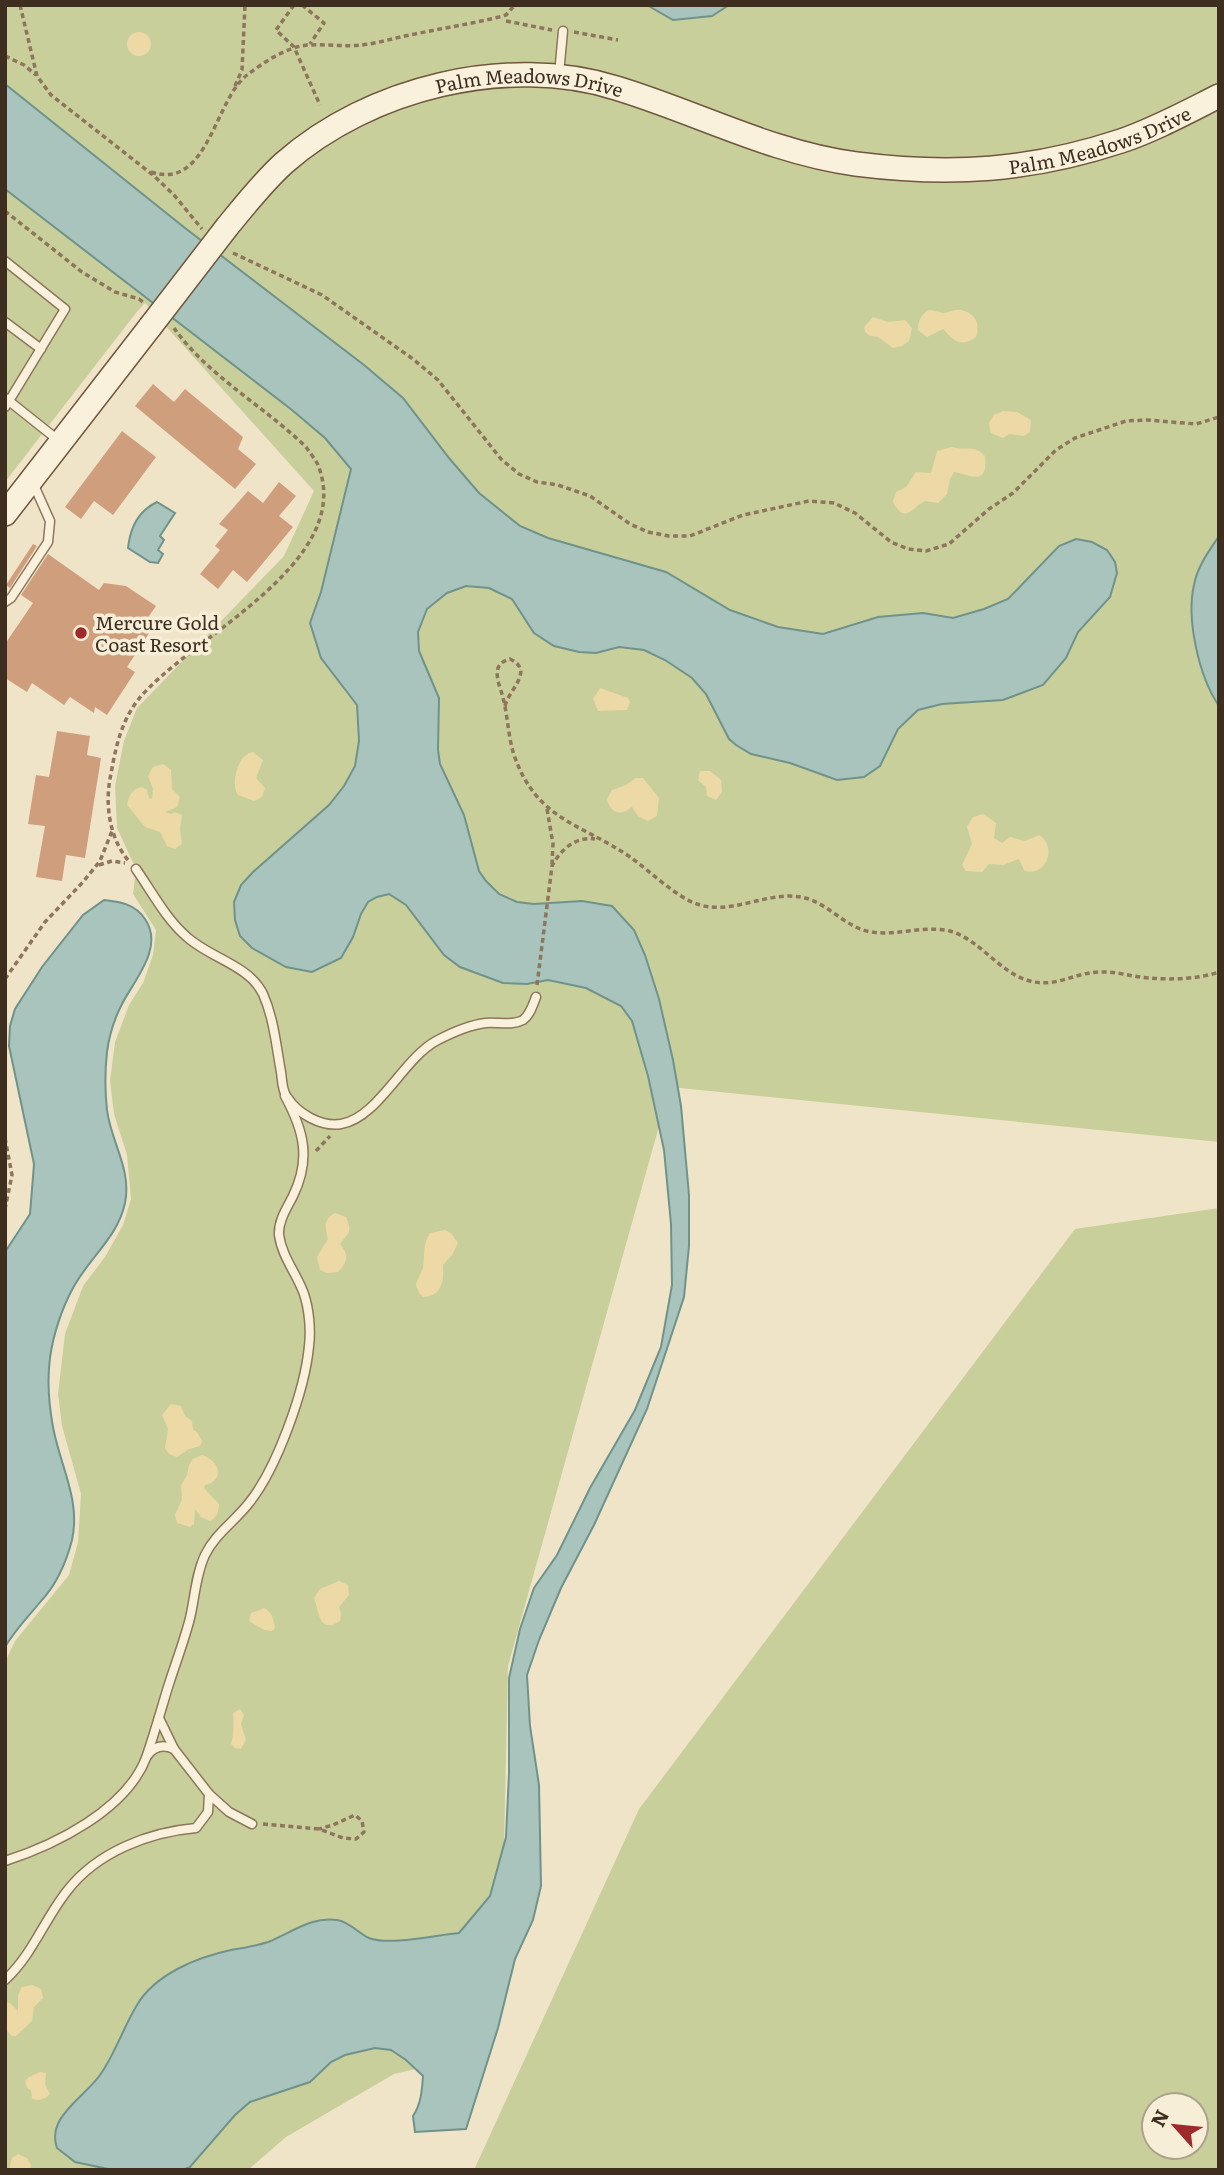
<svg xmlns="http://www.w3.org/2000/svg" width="1224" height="2175" font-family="Literata,serif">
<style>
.green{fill:#c9cf9b;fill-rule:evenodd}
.sand{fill:#ecd9a5}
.water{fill:#a9c4bc;stroke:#6f938a;stroke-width:2}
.building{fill:#cf9f7d}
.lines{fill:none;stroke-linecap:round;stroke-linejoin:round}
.lane-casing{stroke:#8d765c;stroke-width:11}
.secondary-casing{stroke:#6f573f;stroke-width:26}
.path{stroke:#8d765c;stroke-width:3.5;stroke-dasharray:5 3.5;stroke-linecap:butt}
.lane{stroke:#faf1dc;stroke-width:8}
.secondary{stroke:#faf1dc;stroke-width:23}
.secondary-bridge-casing{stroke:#6f573f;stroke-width:26;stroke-linecap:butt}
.secondary-bridge{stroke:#faf1dc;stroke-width:23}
.poi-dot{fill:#9e2a2b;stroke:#f7eed8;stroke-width:2.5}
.labels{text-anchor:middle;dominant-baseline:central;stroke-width:7;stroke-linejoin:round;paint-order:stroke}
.street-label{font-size:19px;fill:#3d2e20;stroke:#f7eed8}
.poi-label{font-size:19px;fill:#3d2e20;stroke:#f7eed8;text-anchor:start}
</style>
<rect width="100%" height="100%" fill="#f0e4c8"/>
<g class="green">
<polygon points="5,5 1219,5 1219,1142 670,1087 508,1666 502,1938 464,2058 394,2074 286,2137 248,2170 5,2170 5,1662 15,1641 69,1575 78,1542 81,1494 62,1426 58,1394 65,1334 83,1286 105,1257 123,1225 131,1199 127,1155 114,1114 110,1081 115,1042 129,1005 143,983 153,955 156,930 133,894 136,869 117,828 115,786 124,741 137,708 284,556 314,491 145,303 136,313 5,482"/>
<path d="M1219 1208V2170H474L639 1809 1075 1229ZM1154 2105H1196V2147H1154Z"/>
</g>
<g class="sand">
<circle cx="139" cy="44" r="12"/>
<path d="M931 310C935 311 939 312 943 313 949 313 954 309 961 310 975 313 981 324 976 337 961 348 954 341 943 329L927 337 918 330C918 321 922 311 931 310Z"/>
<polygon points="873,317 888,322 905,320 912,328 909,341 902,346 893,348 878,337 870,336 865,332 864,327"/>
<polygon points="1003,411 1017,412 1031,420 1030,432 1024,436 1009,434 1003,438 991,433 989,423 994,415"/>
<path d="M952 447C965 451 974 444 985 456 988 488 970 474 954 472L950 479 947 494 938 503 925 501C912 507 905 525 893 502L896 492 906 487 916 472 931 473 937 451Z"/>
<polygon points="600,688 628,698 630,702 627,710 598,711 593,699"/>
<path d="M253 752 263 760 256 778 265 788 262 797 254 801 238 795C230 783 238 754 253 752Z"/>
<path d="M163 764 171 770 172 789 180 797 177 807 165 812 171 814 175 812 182 815 180 829 182 844 175 849 167 846 160 832 145 827 127 805C129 795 132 789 142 787L147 790 149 798 152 799 153 789 148 776 153 767Z"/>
<polygon points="700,771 710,771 721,780 722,792 716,800 707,796 706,787 698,780"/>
<path d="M636 778H643L659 798 657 816 648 821 638 816 632 807C622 816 610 814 607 799L612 790 626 785Z"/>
<path d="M983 814 996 823 994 838 1002 843 1010 837 1025 841 1039 835C1058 846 1046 879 1024 870L1019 859 1003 865 989 864 982 872 966 871 962 865 972 844 967 827 973 817Z"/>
<path d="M335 1213 346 1217C353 1234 348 1232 340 1244 349 1254 348 1262 338 1272L327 1273 320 1270 317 1257 328 1239C325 1227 323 1220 335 1213Z"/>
<path d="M445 1230 451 1233 458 1243 452 1255 443 1265C444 1280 442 1297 423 1297L419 1293 416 1285C417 1278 421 1275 423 1268 425 1256 422 1244 430 1233Z"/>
<polygon points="171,1404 181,1406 185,1416 192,1421 193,1430 197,1432 202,1441 200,1446 189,1449 177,1457 169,1454 165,1448 168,1429 162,1415"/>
<path d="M202 1455C219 1460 226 1480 205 1485L204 1488 219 1504C219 1511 217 1518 210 1521L201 1517 195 1509 194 1524 190 1527 177 1523 175 1515 182 1499 181 1486 187 1475 189 1465 193 1459Z"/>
<path d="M339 1581 348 1585 349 1595 339 1607 341 1614 340 1621C319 1635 319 1611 314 1598L320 1589Z"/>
<polygon points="265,1608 272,1615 275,1628 272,1631 264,1630 249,1621 251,1613"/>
<path d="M240 1709 244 1715 241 1724 246 1740 241 1749 235 1748 231 1744C234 1734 234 1723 233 1713Z"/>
<polygon points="32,1985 41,1989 43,1998 34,2007 32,2021 16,2036 12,2036 5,2029 5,2002 10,2003 18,2011 18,1995 22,1987"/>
<path d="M40 2072 46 2073 45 2084 50 2094C46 2099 39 2101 32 2099L31 2090 27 2088 25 2081 29 2077Z"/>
<polygon points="18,2154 27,2158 31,2165 30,2170 9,2170 12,2158"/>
</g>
<g class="water">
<polygon points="647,5 729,5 712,16 673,20"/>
<path d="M5 84 185 228 364 365 403 398 449 458 479 493 520 526 548 538 666 572 730 610 778 627 823 634 878 617 923 613 953 618 984 609 1008 599 1059 546 1076 539 1092 542 1107 550 1115 562 1117 573 1110 597 1078 632 1066 658 1043 685 1003 700 942 704 918 710 898 729 880 766 864 777 837 780 790 763 751 754 736 745 729 739 706 694 692 678 665 660 644 650 619 647 596 653 579 652 554 646 534 633 512 599 489 588 466 586 447 593 427 609 418 632 419 651 439 698 438 750 440 764 464 815 479 871 486 881 499 894 517 902 534 904 582 901 612 906 634 930 645 955 659 999 673 1060 681 1106 689 1195V1246L684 1297 647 1409 594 1525 561 1588 539 1640 527 1675 530 1726 539 1785 541 1886 533 1920 515 1959 498 2028 466 2129 415 2132 413 2116C421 2104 422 2091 423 2076L406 2060 391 2050 375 2048 345 2055 331 2062 310 2082 250 2102 235 2115 190 2167 183 2170H113L75 2162 57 2148C46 2117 84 2098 100 2075 115 2054 123 2028 137 2005 155 1974 198 1957 231 1950 243 1948 256 1946 268 1942 291 1933 311 1916 337 1920 350 1922 358 1933 369 1938 389 1946 436 1935 459 1933L490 1896 506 1837 509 1773V1678L520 1629 534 1588 557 1555 590 1488 635 1410 661 1347 672 1285 671 1224 664 1150 648 1076 632 1021 621 1006 586 988 548 980 527 984 503 983 460 967 444 955 406 905 389 894 377 897 368 902 361 914 353 937 341 958 312 972 286 967 252 948 240 936 235 920 234 902 241 885 253 872 329 805 344 786 355 766 359 741 357 705 321 658 310 623 321 592 351 469 325 438 292 410 5 189Z"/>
<path d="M157 502 175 513 160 536 164 540 158 550 163 554 158 563 150 562 128 548C130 529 138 511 157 502Z"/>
<path d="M1219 536V706C1199 677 1186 619 1194 585 1197 567 1209 551 1219 536Z"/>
<path d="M104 900C121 902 135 904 145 919 165 948 133 981 121 1006 114 1020 109 1037 107 1052 105 1070 105 1092 107 1110 111 1142 132 1170 125 1203 118 1237 89 1258 73 1288 62 1308 53 1335 50 1358 47 1380 49 1405 53 1427 60 1466 81 1500 72 1540 66 1563 57 1584 41 1601 29 1616 15 1630 5 1647V1252L30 1214 34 1164 9 1046 10 1026 15 1009 42 967 83 915Z"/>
</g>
<g class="building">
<polygon points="153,384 174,402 185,389 243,437 238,449 256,464 235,489 135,406"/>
<polygon points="122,431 156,457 113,515 94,501 81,519 65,507"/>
<polygon points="279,482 296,496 279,516 293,527 247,582 233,570 218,589 200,574 220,550 215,546 228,530 219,524 248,491 263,503"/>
<polygon points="33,544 37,546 10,588 6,585"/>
<polygon points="48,554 99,590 104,583 126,586 156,606 149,616 157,621 127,667 135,672 107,715 95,707 94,713 70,697 64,705 32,683 27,692 5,678 5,644 33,603 21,595"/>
<polygon points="57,731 90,736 87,755 101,758 85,858 66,855 62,881 36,877 45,826 28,824 36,775 49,777"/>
</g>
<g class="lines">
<g class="lane-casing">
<g id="lane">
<polyline points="559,74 563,31"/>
<polyline points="5,261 65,309 9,401 5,398"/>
<polyline points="5,322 41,349"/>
<polyline points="5,407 9,401 58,440"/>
<polyline points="5,602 11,598 48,542 50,521 33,483"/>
<path d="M136 869C152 892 166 919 187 937 210 958 249 965 263 994 274 1019 276 1045 281 1072 282 1079 282 1091 287 1097 298 1114 321 1127 341 1124 378 1118 403 1059 436 1041 451 1033 469 1025 486 1023 498 1022 512 1026 523 1020 530 1015 533 1005 536 997"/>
<path d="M147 1756C154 1746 163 1744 174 1749"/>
<polyline points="209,1794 229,1812 252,1824"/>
<path d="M5 1861C55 1845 126 1810 146 1758 154 1735 161 1710 168 1687 175 1665 183 1644 189 1622 195 1600 195 1576 205 1555 215 1534 235 1521 249 1503 277 1468 305 1390 309 1346 311 1330 309 1309 304 1294 297 1274 282 1257 279 1235 278 1221 287 1208 293 1196 311 1159 304 1131 285 1096"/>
<path d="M5 1980C33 1954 44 1920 67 1891 97 1852 149 1832 196 1828L208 1812 209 1794 174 1749 159 1718"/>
</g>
</g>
<g class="secondary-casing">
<g id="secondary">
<path id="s1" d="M227 227C245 205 263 182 284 163 369 88 507 54 616 88 696 112 772 153 856 164 951 176 1030 171 1121 141 1154 130 1187 112 1219 96"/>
<polyline points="5,514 150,327"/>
</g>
</g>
<g class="path">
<polyline points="20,5 37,76 51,95 153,175 174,195 202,229"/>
<polyline points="294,5 276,30 294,47 320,105"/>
<polyline points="302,5 324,23 310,44"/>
<polyline points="506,21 552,30"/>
<polyline points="574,32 618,40"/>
<polyline points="5,56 24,65 36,75"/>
<polyline points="235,86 242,70 245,5"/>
<path d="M151 172C208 191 214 101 247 75 264 62 288 46 309 45 327 44 345 47 362 45 380 43 397 37 415 34 443 28 471 24 499 17L506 15 513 7"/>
<polyline points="5,211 82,272 115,292 139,299 144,303"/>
<polyline points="233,253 322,295 413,359 438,380 501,459 519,474 537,482 558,485 590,496 630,524 648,532 669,536 690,536 743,515 809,501 834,503 855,513 891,542 908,549 926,551 949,544 989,509 1013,493 1056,450 1075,438 1126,421 1147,420 1196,424 1219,417"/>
<path d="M505 706C509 689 535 671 510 659 494 663 496 675 500 688 508 710 507 733 514 755 537 821 581 823 630 857 650 871 678 899 700 905 735 915 770 889 805 898 829 904 846 928 871 932 897 936 923 925 950 931 981 940 999 973 1030 981 1054 988 1075 973 1098 972 1116 971 1132 977 1150 978 1171 980 1199 979 1219 972"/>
<polyline points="547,809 553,844 552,864"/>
<path d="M128 860C110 839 105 806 110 779 115 751 120 723 138 700 187 638 357 564 318 465 315 459 310 453 306 447 264 406 208 376 174 328"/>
<polyline points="99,865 112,861 125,863"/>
<polyline points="5,979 45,922 83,882 100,861 112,831"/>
<path d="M537 985 552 866C560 850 576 836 595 839"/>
<polyline points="5,1138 12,1175 5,1209"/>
<polyline points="316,1151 330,1136"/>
<polyline points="263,1824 319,1829 343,1838 356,1839 364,1832 362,1821 355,1815 333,1825 319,1829"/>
</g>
<use href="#lane" class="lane"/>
<use href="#secondary" class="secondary"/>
<g class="secondary-bridge-casing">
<polyline id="secondary-bridge" points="150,327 227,227"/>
</g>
<use href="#secondary-bridge" class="secondary-bridge"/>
</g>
<circle class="poi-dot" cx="81" cy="633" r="7"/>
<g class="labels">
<g class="street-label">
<text stroke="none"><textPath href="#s1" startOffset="352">Palm Meadows Drive</textPath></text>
<text stroke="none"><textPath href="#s1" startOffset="940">Palm Meadows Drive</textPath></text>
</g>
<g class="poi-label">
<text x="95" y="622">Mercure Gold<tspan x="95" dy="22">Coast Resort</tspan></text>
</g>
</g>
<rect width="1224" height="2175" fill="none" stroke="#3d2e20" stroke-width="14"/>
<g transform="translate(1175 2126) rotate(297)"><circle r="33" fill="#f7eed8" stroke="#ada18e" stroke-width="2"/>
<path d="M0-5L12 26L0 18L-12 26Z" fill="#9e2a2b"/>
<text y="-10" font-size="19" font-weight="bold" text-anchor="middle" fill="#3d2e20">N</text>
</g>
</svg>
